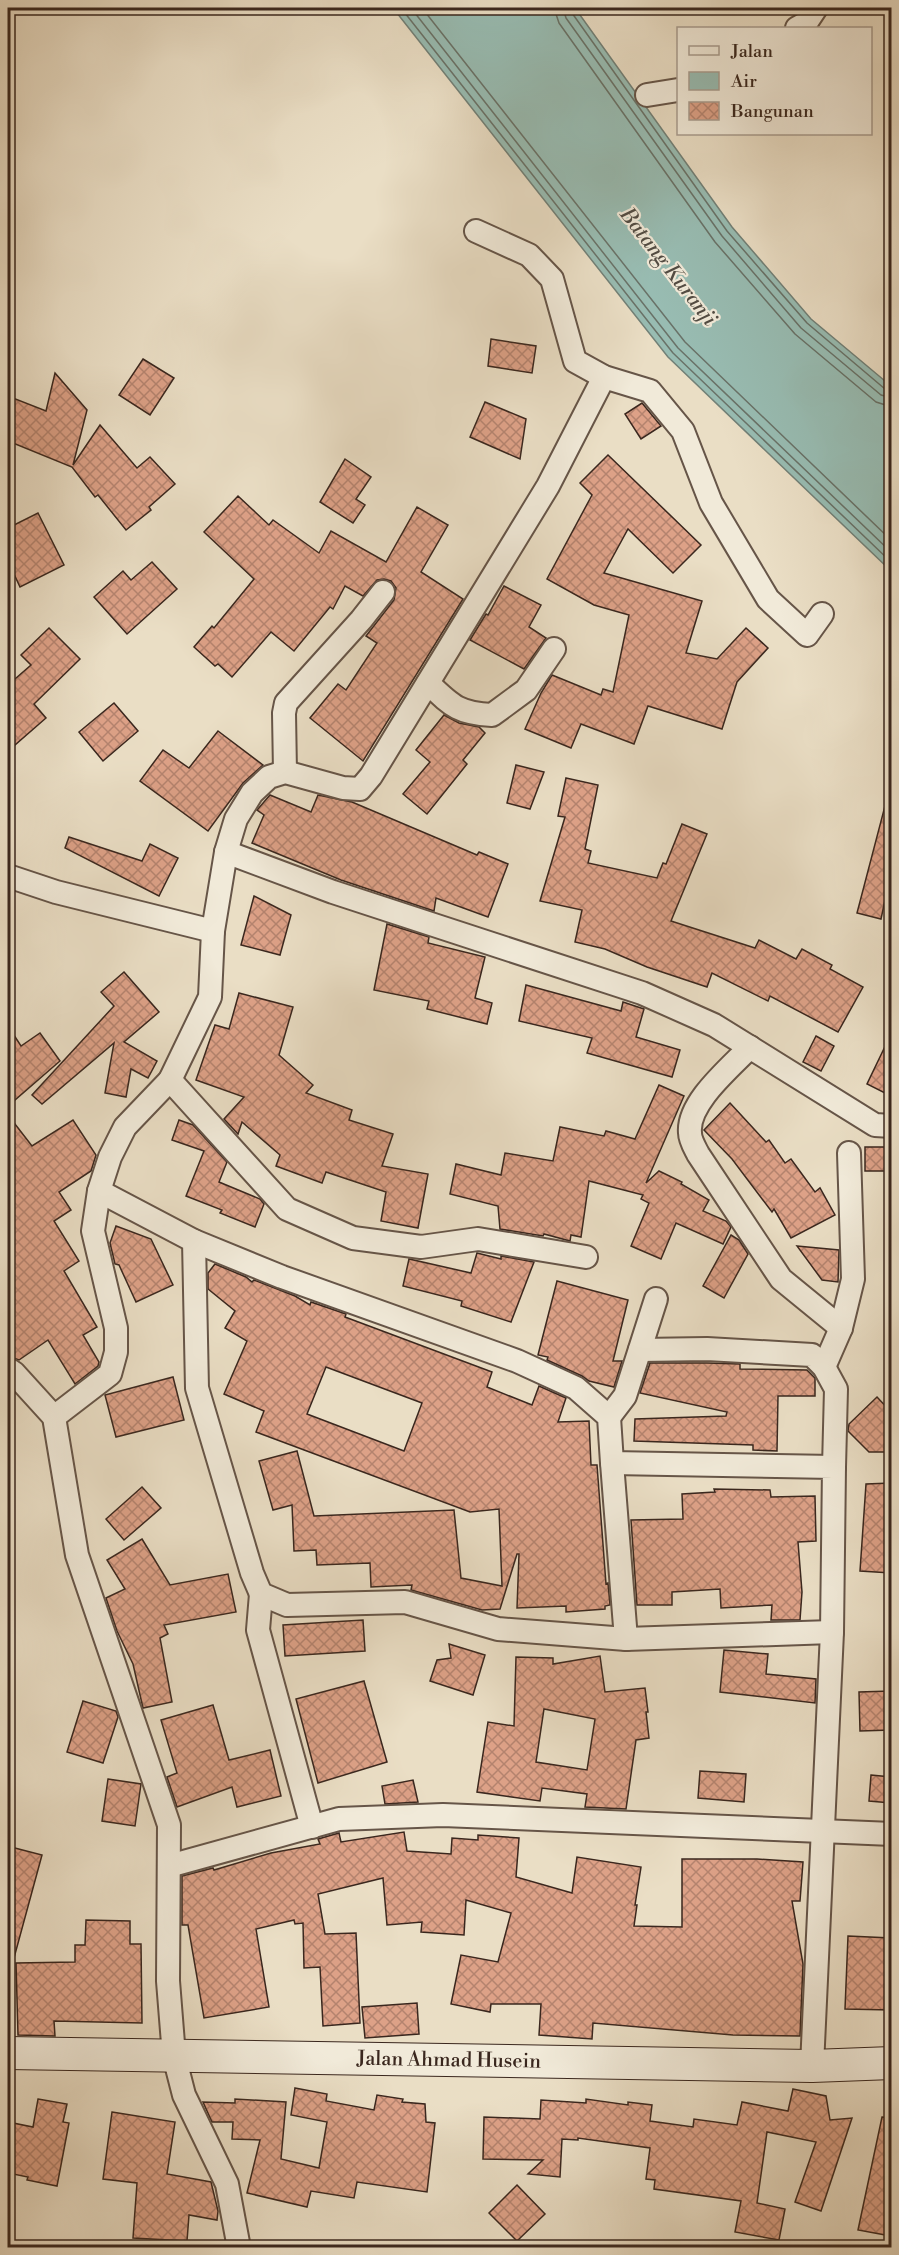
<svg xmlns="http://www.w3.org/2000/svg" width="899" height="2255" font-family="'Libre Bodoni',serif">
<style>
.water{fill:#98bcb2;stroke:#728077;stroke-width:1.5}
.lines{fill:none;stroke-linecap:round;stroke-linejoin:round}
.shore{stroke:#697268;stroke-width:1.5}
.building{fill:url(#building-cross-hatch);stroke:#3a271e;stroke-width:1.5;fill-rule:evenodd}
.minor-casing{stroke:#665548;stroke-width:26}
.secondary-casing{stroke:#3a271e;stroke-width:34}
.minor{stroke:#f1ead9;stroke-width:22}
.secondary{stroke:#f1ead9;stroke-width:32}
.labels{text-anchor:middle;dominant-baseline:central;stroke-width:4.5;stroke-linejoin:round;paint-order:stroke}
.street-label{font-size:20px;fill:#3a271e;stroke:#f1ead9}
.water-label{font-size:21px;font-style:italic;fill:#524c43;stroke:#f1ead9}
</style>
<defs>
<pattern id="building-cross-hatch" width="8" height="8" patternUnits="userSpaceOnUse" patternTransform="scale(1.5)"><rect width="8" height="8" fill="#dda187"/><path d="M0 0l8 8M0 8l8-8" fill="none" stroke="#b4836e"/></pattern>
</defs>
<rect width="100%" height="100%" fill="#eadec5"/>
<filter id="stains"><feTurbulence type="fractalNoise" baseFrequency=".00333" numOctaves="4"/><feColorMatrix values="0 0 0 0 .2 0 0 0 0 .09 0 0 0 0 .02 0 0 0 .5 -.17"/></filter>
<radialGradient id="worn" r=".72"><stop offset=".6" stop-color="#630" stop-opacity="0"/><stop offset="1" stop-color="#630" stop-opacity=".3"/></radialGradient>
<polygon class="water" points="393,8 575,8 732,227 811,319 891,386 891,571 668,357"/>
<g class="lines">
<g class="shore">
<polyline points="401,8 673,353 892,563"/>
<polyline points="411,8 678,348 892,553"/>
<polyline points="422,8 685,342 892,541"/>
<polyline points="554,8 559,23 715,242 795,334 876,402 892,407"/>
<polyline points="563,8 566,18 722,236 801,328 881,395 892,398"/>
<polyline points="571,8 572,13 727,231 807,323 885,389 892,390"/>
</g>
</g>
<g class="building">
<polygon points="491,339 536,346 532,373 488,366"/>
<polygon points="143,359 174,378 150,415 119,395"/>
<polygon points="55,373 87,410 73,465 100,425 137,468 150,457 175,484 149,507 151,510 126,530 98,495 95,497 72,467 8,441 8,396 46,411"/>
<polygon points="485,402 526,419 520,459 470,437"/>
<polygon points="642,403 661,426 641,439 625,414"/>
<polygon points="608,455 701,545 673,573 628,529 604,573 702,601 686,653 717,659 746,628 768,648 737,682 722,729 648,706 634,744 581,724 571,748 525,729 541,693 552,675 601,695 603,689 613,692 629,615 594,605 547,579 592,495 580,483"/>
<polygon points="345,459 371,477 356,499 365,505 353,523 320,502"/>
<polygon points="238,496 269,525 273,520 319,553 331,531 386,562 417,507 448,525 421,572 463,599 363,761 310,718 338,684 346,690 377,643 366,636 394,600 396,588 391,581 384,579 377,580 363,596 345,586 333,609 330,607 294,651 271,632 232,677 218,664 215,666 194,647 212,626 214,628 254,579 204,532"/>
<polygon points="38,513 64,565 20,587 8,561 8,528"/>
<polygon points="152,562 177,589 127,634 94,597 123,571 131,580"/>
<polygon points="504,586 541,605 529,627 546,638 524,669 470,640 486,614 488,615"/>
<polygon points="49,628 80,659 34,704 46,718 8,751 8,685 31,665 21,655"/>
<polygon points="114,703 138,731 103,761 79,732"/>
<polygon points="444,715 459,723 479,727 485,733 463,760 467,764 427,814 403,794 430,762 416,750"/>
<polygon points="218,731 263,765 243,783 208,831 140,781 163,750 189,768"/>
<polygon points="516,765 544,772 530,809 507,803"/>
<polygon points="566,778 598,785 585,849 591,851 588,863 657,878 663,863 666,864 682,824 707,834 671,921 755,948 759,940 796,959 802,949 832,965 830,969 863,987 838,1032 770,996 768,1001 712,973 707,987 647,967 605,949 575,942 582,910 540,901 565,817 558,816"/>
<polygon points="270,795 311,812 318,795 352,802 477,855 479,852 508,864 488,917 436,898 434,911 341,880 252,843 264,815 257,810"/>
<polygon points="886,802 891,803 891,872 881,919 857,913"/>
<polygon points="69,837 142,861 150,844 178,858 159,896 65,848"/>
<polygon points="254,896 291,915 280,955 241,945"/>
<polygon points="387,924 429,937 428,943 485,957 475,998 492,1003 487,1024 427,1009 429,1001 374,990"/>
<polygon points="124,972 159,1012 124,1042 157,1061 148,1078 131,1069 126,1097 105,1093 114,1043 42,1104 32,1095 114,1006 101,992"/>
<polygon points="526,985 621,1011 623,1002 644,1009 636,1037 680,1050 672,1077 587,1053 592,1038 519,1021"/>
<polygon points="239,993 293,1007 279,1055 313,1085 306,1093 352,1110 349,1120 393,1134 382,1166 428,1174 418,1228 381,1221 386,1192 326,1172 322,1183 276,1166 280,1155 242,1122 238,1134 224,1119 244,1097 196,1080 215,1025 229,1029"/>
<polygon points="8,1026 21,1046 40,1033 60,1061 8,1106"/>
<polygon points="891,1034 891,1096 867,1084"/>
<polygon points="816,1036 834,1046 821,1071 803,1062"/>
<polygon points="659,1085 684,1096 646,1183 659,1171 682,1182 681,1184 709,1200 703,1211 726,1221 731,1227 723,1244 676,1223 661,1259 631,1246 649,1203 641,1199 643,1195 589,1181 581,1237 571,1235 570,1241 544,1234 543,1236 500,1229 498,1206 450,1194 456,1164 501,1175 505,1153 553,1161 560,1127 604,1136 606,1131 635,1139"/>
<polygon points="730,1103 766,1142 769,1140 785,1163 791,1159 815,1192 820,1188 835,1215 791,1238 774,1209 772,1212 732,1159 704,1130"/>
<polygon points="8,1115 32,1146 73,1120 96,1155 91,1171 59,1192 71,1210 54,1221 79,1261 64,1271 97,1327 83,1335 99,1362 98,1366 75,1384 48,1340 19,1360 8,1356"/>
<polygon points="179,1120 193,1125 227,1162 219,1182 260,1199 264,1204 255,1227 220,1213 222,1210 186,1196 204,1151 172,1140"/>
<rect x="865" y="1147" width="26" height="24"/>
<polygon points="116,1226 151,1239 173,1285 136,1302 119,1265 115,1264 110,1243"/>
<polygon points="731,1235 739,1240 748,1254 724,1298 703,1286"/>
<polygon points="797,1246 839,1250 838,1282 822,1280"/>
<polygon points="477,1253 501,1259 501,1256 534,1262 511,1322 461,1306 462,1301 403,1286 409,1259 471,1273"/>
<path d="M215 1264 246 1277 252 1282 254 1280 295 1296 310 1305 311 1302 346 1314 345 1317 492 1372 487 1387 532 1405 539 1386 566 1398 558 1422 589 1421 591 1465H597L606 1584 608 1583 610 1605 605 1606V1609L566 1612V1606L517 1608 519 1554H517L500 1609 482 1610 411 1590 412 1585 371 1587 370 1563 317 1565 316 1550 294 1551 292 1505 273 1510 259 1461 297 1451 314 1516 454 1510 461 1578 502 1586 499 1509 470 1512 256 1432 264 1411 224 1394 247 1341 225 1328 235 1311 208 1289V1273ZM326 1367 422 1403 404 1451 307 1414Z"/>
<polygon points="557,1281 628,1300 613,1361 622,1361 614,1387 589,1381 582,1376 547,1360 548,1357 538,1355"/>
<polygon points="650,1363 707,1363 740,1364 740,1369 807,1370 815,1378 815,1396 778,1396 777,1451 753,1450 753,1445 634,1441 635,1419 726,1416 727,1412 640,1393"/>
<polygon points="173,1377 184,1420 116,1437 105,1395"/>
<polygon points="877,1397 891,1412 891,1452 869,1452 848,1431 849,1424"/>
<polygon points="891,1483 891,1573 860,1571 866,1484"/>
<polygon points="142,1487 161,1508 124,1540 106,1519"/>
<polygon points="714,1489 770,1490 771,1497 815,1496 816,1541 798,1542 802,1592 800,1620 771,1620 772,1605 721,1608 720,1589 672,1592 672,1605 637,1605 631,1520 683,1519 682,1494 715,1492"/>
<polygon points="142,1539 170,1585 228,1574 236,1612 164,1625 168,1634 160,1638 172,1702 143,1708 133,1664 117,1631 106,1598 125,1589 107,1560"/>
<polygon points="363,1620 365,1651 285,1656 283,1625"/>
<polygon points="449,1644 485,1655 473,1695 430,1681 437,1660 451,1658"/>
<polygon points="724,1650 768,1654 766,1674 816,1679 815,1703 720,1692"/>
<path d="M600 1656 605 1692 645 1688 648 1712H646L649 1738 636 1740 626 1809 585 1807 587 1794 542 1788 540 1801 477 1792 488 1722 514 1726 516 1657 553 1658V1664ZM544 1709 595 1719 587 1770 536 1762Z"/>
<polygon points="364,1681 387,1762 318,1783 296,1699"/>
<polygon points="891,1691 891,1730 860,1731 859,1692"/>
<polygon points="83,1701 116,1711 118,1717 103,1763 67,1752"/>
<polygon points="213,1705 229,1760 270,1750 281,1796 237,1807 232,1787 177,1807 167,1777 177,1773 161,1720"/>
<polygon points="700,1771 746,1774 744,1802 698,1798"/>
<polygon points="871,1775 891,1777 891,1803 869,1801"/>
<polygon points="108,1779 141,1784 135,1826 102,1821"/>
<polygon points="413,1780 418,1802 385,1804 382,1786"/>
<polygon points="404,1832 407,1851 451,1854 452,1838 478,1840 478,1835 519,1838 516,1877 572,1893 577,1857 641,1867 635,1905 637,1905 634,1926 682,1927 682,1859 757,1859 803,1862 800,1901 792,1901 803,1964 800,2036 733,2035 593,2023 592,2039 539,2035 541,2004 491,2004 490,2012 451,2004 461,1955 498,1962 511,1913 466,1900 464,1935 421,1932 422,1922 387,1925 383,1878 318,1894 325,1934 356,1933 360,2023 323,2026 320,1967 304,1968 303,1923 295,1924 294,1920 256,1929 269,2007 204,2018 188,1925 182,1925 182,1876 213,1868 214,1870 271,1853 320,1844 318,1839 339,1833 341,1842"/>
<polygon points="11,1847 42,1855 14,1958 8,1957 8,1862"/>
<polygon points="86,1920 130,1921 130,1944 141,1944 142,2023 54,2021 55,2036 18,2035 16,1963 75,1962 75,1945 85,1945"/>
<polygon points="848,1936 891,1938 891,2010 845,2009"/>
<polygon points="417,2003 419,2034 365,2038 362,2007"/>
<polygon points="295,2088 327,2094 326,2101 374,2110 377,2095 403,2099 402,2102 425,2104 426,2122 435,2123 427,2192 357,2182 354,2198 311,2191 307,2207 247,2193 260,2140 232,2139 233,2122 212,2122 203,2102 235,2103 235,2099 286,2102 281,2159 319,2168 327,2122 291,2115"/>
<polygon points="793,2089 826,2096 830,2120 852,2118 821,2211 795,2202 816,2142 767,2132 757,2203 785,2209 779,2240 735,2232 741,2201 654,2189 655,2180 646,2179 650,2148 578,2138 578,2140 562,2139 560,2177 528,2174 543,2160 483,2159 484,2117 540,2119 541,2100 586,2103 586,2099 628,2105 628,2102 652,2105 650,2121 693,2127 694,2119 737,2125 742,2102 788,2111"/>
<polygon points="38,2099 67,2104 63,2122 69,2123 57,2186 27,2180 28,2177 8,2173 8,2122 33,2127"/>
<polygon points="112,2112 175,2122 167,2174 211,2182 218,2211 217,2220 189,2215 187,2241 133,2238 137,2183 103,2179"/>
<polygon points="882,2117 891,2118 891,2173 888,2193 891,2194 891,2236 858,2230"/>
<polygon points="517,2185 545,2214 517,2241 489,2213"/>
</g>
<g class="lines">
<g class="minor-casing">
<g id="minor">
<polyline points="797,28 806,23 816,8"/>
<polyline points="647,95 678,90"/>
<polyline points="476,231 529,255 552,279 575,361 604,377 650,391 683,431 711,503 768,599 807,635 822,614"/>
<path d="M428 683C452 706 458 713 492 715L526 690 554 649"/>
<polyline points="285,772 284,713 286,703 361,620 383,592"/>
<polyline points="226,852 333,892 642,993 714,1025 875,1125 892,1126"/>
<polyline points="8,876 56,892 213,931"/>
<path d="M750 1047C730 1068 687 1103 690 1133 690 1140 695 1148 698 1154L781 1279 841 1328"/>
<polyline points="170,1080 287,1209 353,1238 421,1247 478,1239 586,1257"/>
<polyline points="99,1191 194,1241 197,1388 252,1573 261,1594 287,1605 405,1602 498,1629 626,1639 832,1632"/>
<polyline points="194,1241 282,1277 517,1361 576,1388 609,1417 612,1463 834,1467 832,1632 812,2066"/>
<polyline points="640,1350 707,1349 812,1355 824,1367 836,1389 834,1467"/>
<polyline points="824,1367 841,1328 853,1279 849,1153"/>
<polyline points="8,1369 14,1373 54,1417 77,1555 169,1825 168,1981 174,2056 184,2095 227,2184 239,2248"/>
<polyline points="54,1417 110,1374 116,1352 116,1328 93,1231 99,1191 110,1157 125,1127 170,1080 210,997 213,931 226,852 236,819 252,793 269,777 285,772 343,788 360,789 371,776 548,486 604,377"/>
<polyline points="609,1417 625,1396 656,1299"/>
<polyline points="612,1463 626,1639"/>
<polyline points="261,1594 258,1630 312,1827"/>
<polyline points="169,1866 339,1819 443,1815 892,1834"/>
</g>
</g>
<g class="secondary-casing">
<g id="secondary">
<path id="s1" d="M8 2053 812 2066 892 2063"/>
</g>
</g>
<use href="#minor" class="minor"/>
<use href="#secondary" class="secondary"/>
</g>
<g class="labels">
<g class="street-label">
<text stroke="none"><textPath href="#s1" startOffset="441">Jalan Ahmad Husein</textPath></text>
</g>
<g class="water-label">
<text transform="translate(668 267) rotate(52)">Batang Kuranji</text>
</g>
</g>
<rect width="899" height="2255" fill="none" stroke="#eadec5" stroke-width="30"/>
<rect x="9" y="9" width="881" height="2237" fill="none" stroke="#3a271e" stroke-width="3"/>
<rect x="15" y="15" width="869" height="2225" fill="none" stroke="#3a271e" stroke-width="1.5"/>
<rect x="677" y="27" width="195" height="108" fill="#f1ead9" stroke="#a89c8e" stroke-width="1.5"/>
<rect x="689" y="46" width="30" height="9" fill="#f1ead9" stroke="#a89c8e" stroke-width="1.5"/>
<text x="731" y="57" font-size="18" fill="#3a271e">Jalan</text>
<rect x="689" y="72" width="30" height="18" fill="#98bcb2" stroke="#a89c8e" stroke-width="1.5"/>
<text x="731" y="87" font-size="18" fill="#3a271e">Air</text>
<rect x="689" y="102" width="30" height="18" fill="url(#building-cross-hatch)" stroke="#a89c8e" stroke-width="1.5"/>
<text x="731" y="117" font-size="18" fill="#3a271e">Bangunan</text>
<rect width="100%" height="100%" filter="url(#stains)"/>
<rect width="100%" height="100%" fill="url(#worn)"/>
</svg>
